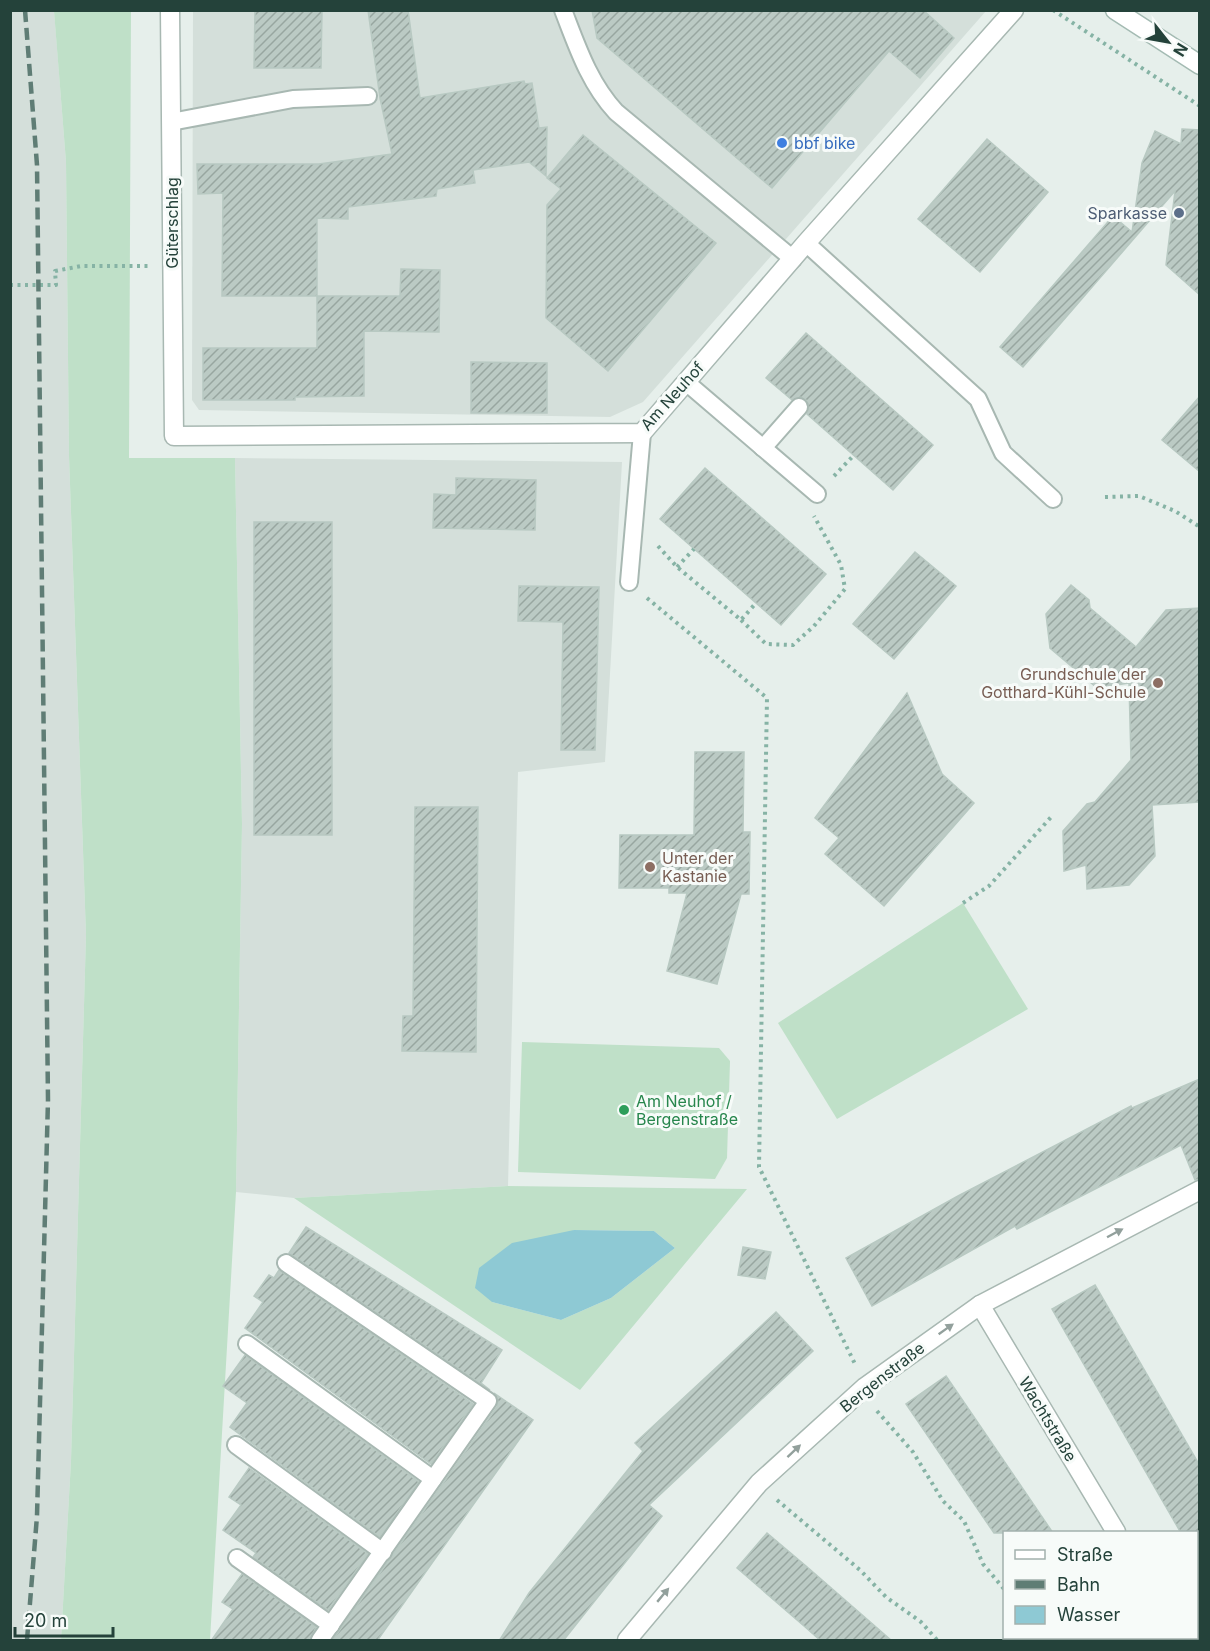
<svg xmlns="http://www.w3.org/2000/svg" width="1210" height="1651" font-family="Inter,sans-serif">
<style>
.built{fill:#d4dfda}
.grass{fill:#bfe0c8;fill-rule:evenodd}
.water{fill:#8ec9d4}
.building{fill:url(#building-hatch);stroke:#b8c9c2;stroke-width:1.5}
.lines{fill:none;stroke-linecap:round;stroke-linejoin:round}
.service-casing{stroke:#a8b8b2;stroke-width:20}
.minor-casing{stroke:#a8b8b2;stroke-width:21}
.secondary-casing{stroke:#a4bbb3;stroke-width:21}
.path{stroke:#86b3a5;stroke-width:4;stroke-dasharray:3 4.5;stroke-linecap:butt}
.service{stroke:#fff;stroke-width:16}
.minor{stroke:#fff;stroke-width:18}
.secondary{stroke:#fff;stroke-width:18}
.rail{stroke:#5f7d75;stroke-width:4.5;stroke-dasharray:12 6;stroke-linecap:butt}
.oneway{fill:#92a09c}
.shop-dot{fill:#3f7fe0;stroke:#f7fbf9;stroke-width:2}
.service-dot{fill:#5c6f8a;stroke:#f7fbf9;stroke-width:2}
.education-dot{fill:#8d6e63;stroke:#f7fbf9;stroke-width:2}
.leisure-dot{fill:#2e9e5b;stroke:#f7fbf9;stroke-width:2}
.labels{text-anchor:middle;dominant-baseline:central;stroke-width:6;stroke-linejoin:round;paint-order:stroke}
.shop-label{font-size:16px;fill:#366cbe;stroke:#f7fbf9;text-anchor:start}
.service-label{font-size:16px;fill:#4e5e75;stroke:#f7fbf9;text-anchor:end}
.street-label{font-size:16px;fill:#24423a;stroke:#f7fbf9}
.education-label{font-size:16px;fill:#785e54;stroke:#f7fbf9;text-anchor:end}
.leisure-label{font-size:16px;fill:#27864d;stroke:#f7fbf9;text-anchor:start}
</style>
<defs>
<pattern id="building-hatch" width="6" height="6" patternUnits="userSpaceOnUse" patternTransform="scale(1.5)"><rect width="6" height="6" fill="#bbcac4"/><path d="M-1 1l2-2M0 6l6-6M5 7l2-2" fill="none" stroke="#98a6a0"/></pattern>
</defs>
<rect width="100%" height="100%" fill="#e6efeb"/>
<g class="built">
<polygon points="54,10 66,162 69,456 86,935 71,1461 61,1640 11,1640 10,11"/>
<polygon points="193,11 986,11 643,402 610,417 199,410 192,400"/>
<polygon points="235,458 622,462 605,762 518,772 508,1186 294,1198 236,1192 242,824"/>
</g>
<g class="grass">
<polygon points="54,11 131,11 129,458 235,458 242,824 236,1192 210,1640 61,1640 71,1461 86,935 69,456 66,162"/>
<polygon points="963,903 1028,1009 837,1119 778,1023"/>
<polygon points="522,1042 719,1048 730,1061 727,1158 715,1179 518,1172"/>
<path d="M508 1186 747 1189 580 1390 294 1198ZM574 1230 654 1231 675 1248 611 1298 561 1320 492 1302Z"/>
</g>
<polygon class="water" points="574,1230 654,1231 675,1248 611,1298 561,1320 492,1302 475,1288 479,1268 512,1243"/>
<g class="building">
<polygon points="255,10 322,10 321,68 254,68"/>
<polygon points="368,10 408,10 420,98 524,81 525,84 532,83 539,128 547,127 546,176 529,162 473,170 475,183 437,189 436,196 348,207 348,219 317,218 317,296 222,296 223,193 198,194 197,164 319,164 392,154 380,98"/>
<polygon points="592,10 923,10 954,38 920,78 889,51 772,188 597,38"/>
<polygon points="1182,129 1200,130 1200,295 1166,265 1175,191 1023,367 1000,347 1113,216 1132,232 1142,163 1155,131 1181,144"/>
<polygon points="583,135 716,243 608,371 546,318 547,205 561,189 547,178"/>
<polygon points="987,139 1048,192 980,272 918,219"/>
<polygon points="401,269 440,270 439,332 364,331 364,396 295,397 295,400 203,400 203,348 317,348 317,296 400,296"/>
<polygon points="806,333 933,445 893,490 807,414 809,408 806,400 800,397 792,400 766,378"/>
<polygon points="471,362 547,363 547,413 471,413"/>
<polygon points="1200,396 1200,472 1162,440"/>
<polygon points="705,468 826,574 781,625 660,519"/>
<polygon points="456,478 536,480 535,530 433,528 434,494 456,495"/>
<rect x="254" y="522" width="78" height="313"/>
<polygon points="915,552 956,586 894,659 853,624"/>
<polygon points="1071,585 1089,600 1090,608 1136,647 1166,610 1200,608 1200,802 1152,805 1155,856 1129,885 1087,889 1086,865 1064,871 1063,831 1087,804 1095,802 1131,760 1129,683 1097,688 1050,648 1046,614"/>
<polygon points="519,586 599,587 595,750 561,750 563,622 518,621"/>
<polygon points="907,693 942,774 974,803 884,906 825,854 839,838 815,818"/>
<polygon points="695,752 744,752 743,832 750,832 749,894 741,894 717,984 667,971 687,893 669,893 669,888 619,888 620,835 694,835"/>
<polygon points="415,807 478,807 476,1052 402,1051 403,1016 413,1016"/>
<polygon points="1200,1079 1200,1179 1195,1180 1181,1145 1017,1229 1015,1226 872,1306 846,1258 958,1196 1131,1106 1132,1108"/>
<polygon points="306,1227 502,1350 481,1383 490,1390 289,1253"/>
<polygon points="743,1247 771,1252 765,1279 738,1275"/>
<polygon points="279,1270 473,1404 431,1464 245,1328 263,1302 254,1296 269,1275 274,1278"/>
<polygon points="1095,1285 1200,1466 1200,1565 1197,1559 1197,1533 1181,1533 1052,1309"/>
<polygon points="776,1312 813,1351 649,1505 662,1516 563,1641 499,1641 529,1593 643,1451 635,1443"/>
<polygon points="245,1355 419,1482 380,1537 230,1427 247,1403 223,1386"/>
<polygon points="946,1376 974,1417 1053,1533 994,1533 906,1404"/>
<polygon points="494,1393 533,1420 377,1641 332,1641 497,1407 498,1401"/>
<polygon points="249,1468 368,1554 328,1610 253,1557 256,1553 223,1530 241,1505 229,1497"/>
<polygon points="767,1533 806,1566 892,1641 821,1641 804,1626 737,1568"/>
<polygon points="242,1574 316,1627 310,1641 211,1641 233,1609 222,1602"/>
</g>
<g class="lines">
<g class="service-casing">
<g id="service">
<path d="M563 10C577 46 589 83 616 112L793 259"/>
<polyline points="171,122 293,99 368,96"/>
<polyline points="806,243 978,399 1003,453 1053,499"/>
<polyline points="686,382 817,494"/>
<polyline points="763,448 799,407"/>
<polyline points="629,582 642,433"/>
<polyline points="286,1263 488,1401 320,1640"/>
<polyline points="247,1344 433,1479"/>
<polyline points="236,1445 383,1552"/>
<polyline points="237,1558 331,1625"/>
</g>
</g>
<g class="minor-casing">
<g id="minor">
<polyline points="170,10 174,436 642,433 806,243 1014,10"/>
<polyline points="980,1305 1116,1532"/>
<polyline points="1189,1638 1191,1640"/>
<polyline points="627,1640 759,1483 865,1387 980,1305 1200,1190"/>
</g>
</g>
<g class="secondary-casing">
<polyline id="secondary" points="1115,10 1200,65"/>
</g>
<g class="path">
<polyline points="1053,10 1200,106"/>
<polyline points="10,285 56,285 55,271 81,266 148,266"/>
<polyline points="834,476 854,455"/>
<polyline points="1105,497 1139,496 1175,511 1200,527"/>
<polyline points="658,546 677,567 741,620 756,603"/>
<polyline points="677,567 694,549"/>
<polyline points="647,598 767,698 759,1167 855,1364"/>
<polyline points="741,620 766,644 793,645 814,626 845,589 841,565 814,516"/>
<polyline points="963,903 989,886 1053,815"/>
<polyline points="877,1411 913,1452 943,1501 964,1521 983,1564 1004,1589"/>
<polyline points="777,1500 860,1570 886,1597 921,1622 937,1640"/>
<polyline points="1044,1638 1046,1640"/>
<polyline points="1056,1640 1061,1638"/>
<polyline points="1128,1640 1132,1638"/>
</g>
<use href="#service" class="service"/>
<use href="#minor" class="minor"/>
<use href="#secondary" class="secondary"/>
<polyline class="rail" points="25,10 37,165 48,1100 37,1516 27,1640"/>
</g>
<defs><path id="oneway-solid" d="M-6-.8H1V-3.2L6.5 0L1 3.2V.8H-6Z" transform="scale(1.5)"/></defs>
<g class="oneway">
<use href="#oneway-solid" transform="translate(1115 1233) rotate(-28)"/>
<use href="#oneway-solid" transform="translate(946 1329) rotate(-35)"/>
<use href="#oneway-solid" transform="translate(794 1451) rotate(-43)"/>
<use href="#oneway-solid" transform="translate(663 1595) rotate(-50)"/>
</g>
<circle class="shop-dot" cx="782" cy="143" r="6"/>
<circle class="service-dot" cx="1179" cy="213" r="6"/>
<g class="education-dot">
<circle cx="1158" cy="683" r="6"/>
<circle cx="650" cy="867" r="6"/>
</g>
<circle class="leisure-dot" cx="624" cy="1110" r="6"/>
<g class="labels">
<g class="shop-label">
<text x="794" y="143">bbf bike</text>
</g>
<g class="service-label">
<text x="1167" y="213">Sparkasse</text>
</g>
<g class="street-label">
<text transform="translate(172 223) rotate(-90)">Güterschlag</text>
<text transform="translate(672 396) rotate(-48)">Am Neuhof</text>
<text transform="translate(882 1377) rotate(-38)">Bergenstraße</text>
<text transform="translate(1048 1419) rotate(59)">Wachtstraße</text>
</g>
<g class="education-label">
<text x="1146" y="674">Grundschule der<tspan x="1146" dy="18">Gotthard-Kühl-Schule</tspan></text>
<text x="662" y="858" text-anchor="start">Unter der<tspan x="662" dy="18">Kastanie</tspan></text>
</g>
<g class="leisure-label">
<text x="636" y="1101">Am Neuhof /<tspan x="636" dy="18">Bergenstraße</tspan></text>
</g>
</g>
<rect width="1210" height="1651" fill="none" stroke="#24423a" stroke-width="24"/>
<rect x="1003" y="1531" width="195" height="108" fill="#f7fbf9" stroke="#a3b1ad" stroke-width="1.5"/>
<rect x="1015" y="1550" width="30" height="9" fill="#ffffff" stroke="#a3b1ad" stroke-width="1.5"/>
<text x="1057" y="1561" font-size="18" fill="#24423a">Straße</text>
<rect x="1015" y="1580" width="30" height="9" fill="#5f7d75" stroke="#a3b1ad" stroke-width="1.5"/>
<text x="1057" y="1591" font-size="18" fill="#24423a">Bahn</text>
<rect x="1015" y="1606" width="30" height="18" fill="#8ec9d4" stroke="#a3b1ad" stroke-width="1.5"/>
<text x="1057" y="1621" font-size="18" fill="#24423a">Wasser</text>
<g transform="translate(1168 42) rotate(121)" stroke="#f7fbf9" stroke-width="4.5" paint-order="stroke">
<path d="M0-4.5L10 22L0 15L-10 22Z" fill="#24423a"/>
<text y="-9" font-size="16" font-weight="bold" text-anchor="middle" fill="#24423a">N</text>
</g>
<path d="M15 1627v9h98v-9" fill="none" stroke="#24423a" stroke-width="3"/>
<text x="24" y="1627" font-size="18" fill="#24423a" stroke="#f7fbf9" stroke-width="4.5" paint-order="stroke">20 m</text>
</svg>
